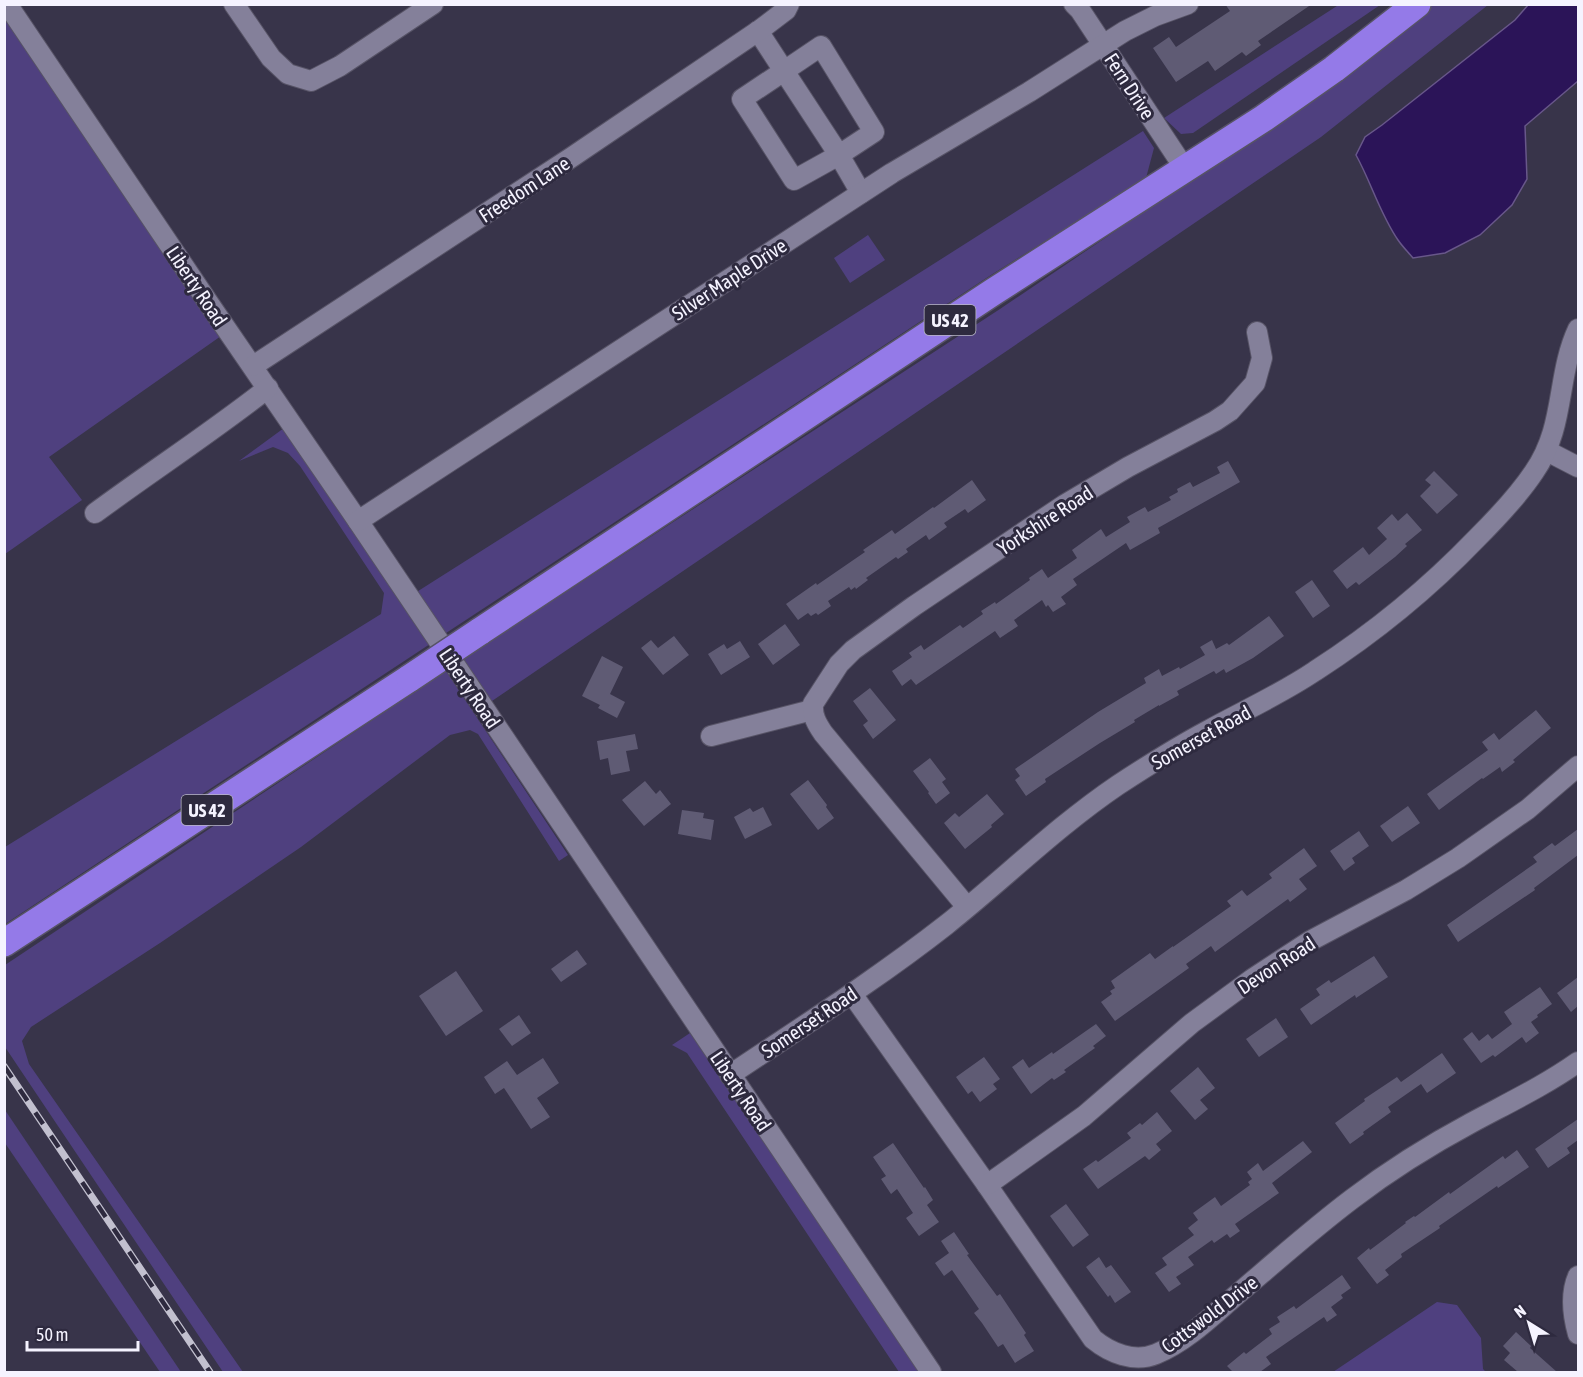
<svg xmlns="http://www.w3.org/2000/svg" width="1583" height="1377" font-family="'Asap Condensed',sans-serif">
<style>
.green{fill:#4f407f}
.water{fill:#2b1458;stroke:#68578a;stroke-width:1.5}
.building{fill:#5f5b74}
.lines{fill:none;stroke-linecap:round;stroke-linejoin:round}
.minor-casing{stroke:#575366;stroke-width:22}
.highway-casing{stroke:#575366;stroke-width:30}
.minor{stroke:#84809a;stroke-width:20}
.highway{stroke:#947ae8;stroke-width:27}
.rail-casing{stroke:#c2c0cf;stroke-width:7}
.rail{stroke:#2e2a3f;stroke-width:4.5;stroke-dasharray:14;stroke-linecap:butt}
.highway-bridge-casing{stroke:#575366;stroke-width:30;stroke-linecap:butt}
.highway-bridge{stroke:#947ae8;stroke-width:27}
.labels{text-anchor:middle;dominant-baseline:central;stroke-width:6;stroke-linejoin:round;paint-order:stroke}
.shield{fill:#2e2a3f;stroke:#b9b7c5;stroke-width:1.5}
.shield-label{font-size:18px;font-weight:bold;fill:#f5f3ff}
.street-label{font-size:20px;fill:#f5f3ff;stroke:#2e2a3f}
</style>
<rect width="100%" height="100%" fill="#38344a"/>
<g class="green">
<polygon points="1340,4 1380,5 1193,133 1181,134 1164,118"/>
<polygon points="1432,5 1488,5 1321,137 489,703 460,661 1000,309 1262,132 1377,49"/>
<polygon points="4,15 115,182 221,336 49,457 82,500 5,554"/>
<polygon points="1143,131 1154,148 1146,178 991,275 443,635 415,593"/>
<polygon points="868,235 885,260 850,283 834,258"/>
<polygon points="284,428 400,602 430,644 5,924 5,847 381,614 384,593 300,466 288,453 273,447 239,461"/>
<polygon points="446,671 568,855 559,861 478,734 470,730 450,735 301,847 160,943 31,1027 22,1041 29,1064 243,1372 223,1372 5,1047 5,965"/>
<polygon points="690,1033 919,1372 899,1372 687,1053 672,1045"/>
<polygon points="4,1110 5,1110 181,1372 160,1372 5,1143"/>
<polygon points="1437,1302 1457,1305 1481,1338 1483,1369 1486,1372 1333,1372"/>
</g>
<path class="water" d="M1529 4 1578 5V81L1525 126 1527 179 1512 205 1480 235 1445 253 1413 258C1408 252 1402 246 1398 240 1380 214 1371 182 1356 155L1365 137 1382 125 1515 20Z"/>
<g class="building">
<polygon points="1225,4 1312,4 1258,41 1261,45 1246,56 1242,52 1215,71 1208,61 1176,82 1153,48 1169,37 1176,47 1230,11"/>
<polygon points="1228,461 1240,482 1158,528 1160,533 1130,550 1126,543 1073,579 1077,585 1061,597 1066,604 1053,612 1048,605 1046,607 1042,600 1014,620 1018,626 1000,638 995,631 916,685 911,679 902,686 892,671 912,657 909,653 921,645 924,650 960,625 963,628 983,614 981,611 995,602 996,604 1030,580 1029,578 1042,569 1048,578 1077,558 1072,550 1101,529 1106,537 1130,522 1127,517 1145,507 1148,512 1171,500 1169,497 1178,492 1177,489 1190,482 1193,487 1220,473 1217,467"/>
<polygon points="1434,471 1458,495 1437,514 1420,496 1431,485 1425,480"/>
<polygon points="972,480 986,500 968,513 965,509 944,523 947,527 929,540 926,535 906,549 908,552 898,559 896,557 866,578 868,580 856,589 855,587 851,590 849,587 828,601 831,606 818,615 816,613 811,616 808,613 798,620 786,604 816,583 817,585 865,552 863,550 892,530 895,534 933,507 934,508"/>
<polygon points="1407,513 1422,530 1405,544 1407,546 1395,557 1359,585 1356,582 1347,589 1333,571 1363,547 1369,555 1387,539 1377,528 1392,514 1398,521"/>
<polygon points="1312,580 1330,606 1313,618 1295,592"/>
<polygon points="1269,616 1284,636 1253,658 1226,673 1224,669 1216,674 1214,671 1177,691 1179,695 1159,706 1159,705 1134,720 1135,722 1100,743 1045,779 1046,782 1026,796 1015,780 1020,776 1015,769 1098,712 1146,683 1144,678 1159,669 1162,676 1179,667 1180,669 1205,655 1200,647 1212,640 1216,649 1227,643 1229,645"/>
<polygon points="785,624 800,645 773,665 758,644"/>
<polygon points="674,636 689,655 663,675 641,648 651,640 658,648"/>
<polygon points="740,641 750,657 721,675 708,654 724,644 727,649"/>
<polygon points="602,656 623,667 610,694 625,702 617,718 598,708 600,705 582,696"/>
<polygon points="870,688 896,720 873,739 863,725 868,721 853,701"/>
<polygon points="1536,710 1551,728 1513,760 1515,762 1502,772 1500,767 1483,779 1482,778 1439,810 1427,794 1488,750 1482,742 1494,733 1499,740"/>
<polygon points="635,734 638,749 626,751 630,771 611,775 608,758 600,760 597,741"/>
<polygon points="930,758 946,779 942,782 950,793 936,804 928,793 929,792 913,771"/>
<polygon points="808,780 827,805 826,807 834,818 818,830 790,794"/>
<polygon points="645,781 656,794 660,790 671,804 644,826 622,800"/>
<polygon points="987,794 1004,814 991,825 992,827 965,849 944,823 955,813 959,817"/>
<polygon points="1408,806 1420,823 1392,842 1380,826"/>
<polygon points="763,807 772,825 745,839 734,817 750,808 753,812"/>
<polygon points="682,810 704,813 703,818 714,820 711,840 678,834"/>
<polygon points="1578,829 1578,855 1534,888 1535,890 1458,942 1447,925 1537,862 1533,857 1552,843 1555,846"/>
<polygon points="1359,831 1369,846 1352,858 1355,863 1344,871 1330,851"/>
<polygon points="1304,848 1317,866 1299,879 1307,889 1290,902 1288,899 1215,952 1211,946 1186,964 1189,968 1115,1021 1101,1002 1112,994 1110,991 1115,988 1111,981 1150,953 1155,959 1173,946 1173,947 1231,906 1227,901 1242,890 1247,896 1272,878 1269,874"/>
<polygon points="577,950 587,964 561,982 551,969"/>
<polygon points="1374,956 1388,977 1356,998 1355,995 1311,1025 1300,1009 1320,995 1316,989 1329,980 1331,983"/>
<polygon points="456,971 483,1011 446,1036 419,996"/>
<polygon points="1578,977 1578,1006 1571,1012 1557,993"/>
<polygon points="1540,987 1552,1004 1537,1015 1538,1017 1531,1022 1539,1033 1526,1043 1522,1037 1495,1057 1493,1055 1481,1063 1463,1039 1472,1032 1479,1041 1488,1034 1492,1039 1512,1024 1504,1012"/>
<polygon points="519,1015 531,1033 512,1046 499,1029"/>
<polygon points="1276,1018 1288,1037 1259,1057 1246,1039"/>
<polygon points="1096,1024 1106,1036 1093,1046 1095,1048 1064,1070 1066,1072 1054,1080 1052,1078 1031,1094 1012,1067 1023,1059 1029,1068 1052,1052 1053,1054"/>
<polygon points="1442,1053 1456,1073 1427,1093 1421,1084 1388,1107 1391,1112 1363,1132 1364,1134 1350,1144 1335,1123 1365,1101 1364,1099 1397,1077 1401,1082"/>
<polygon points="984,1057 1000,1079 993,1084 997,1089 980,1102 972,1091 968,1094 956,1077"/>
<polygon points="543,1058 559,1083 537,1098 550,1117 531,1129 504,1088 495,1094 484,1077 507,1061 517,1075"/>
<polygon points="1198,1067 1215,1088 1200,1100 1208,1109 1195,1120 1170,1091"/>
<polygon points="1157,1112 1172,1131 1156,1144 1161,1150 1149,1160 1145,1156 1098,1189 1083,1169 1096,1160 1098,1162 1131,1138 1127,1133 1140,1123 1142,1125"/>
<polygon points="1578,1119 1578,1140 1567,1148 1570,1153 1548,1168 1535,1149"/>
<polygon points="1303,1141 1312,1152 1272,1183 1279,1193 1235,1224 1240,1231 1230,1238 1227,1234 1214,1243 1212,1240 1188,1257 1194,1265 1176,1277 1181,1284 1169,1292 1155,1273 1167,1265 1162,1258 1194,1235 1188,1228 1198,1220 1193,1213 1215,1197 1221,1206 1250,1185 1248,1182 1252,1179 1247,1172 1258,1163 1263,1171"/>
<polygon points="893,1143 924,1188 925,1187 933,1200 927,1205 939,1222 919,1236 906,1218 913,1213 897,1189 891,1194 881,1179 886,1176 873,1157"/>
<polygon points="1517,1150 1529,1167 1498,1188 1497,1186 1439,1226 1440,1228 1401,1254 1402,1257 1385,1270 1389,1275 1377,1284 1357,1258 1369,1248 1370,1250 1406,1223 1405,1222 1414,1216 1415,1217 1449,1192 1450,1194 1503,1156 1505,1159"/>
<polygon points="1066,1204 1089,1235 1073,1247 1050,1216"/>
<polygon points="954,1232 969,1254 967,1255 983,1277 997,1296 1000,1294 1026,1333 1024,1335 1034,1351 1015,1363 1003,1344 998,1347 982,1323 974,1313 979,1309 952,1270 944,1276 935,1263 949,1253 941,1241"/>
<polygon points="1099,1257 1106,1268 1111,1265 1131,1292 1115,1303 1110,1295 1108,1297 1086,1267"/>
<polygon points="1342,1275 1351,1288 1341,1295 1343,1298 1331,1307 1337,1315 1327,1322 1324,1317 1266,1357 1271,1364 1260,1372 1233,1372 1227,1366 1244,1352 1246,1354 1272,1334 1269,1329 1280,1322 1277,1317 1294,1306 1296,1309"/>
<polygon points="1516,1332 1531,1346 1530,1348 1557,1372 1518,1372 1504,1360 1510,1353 1503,1346"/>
</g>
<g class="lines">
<g class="minor-casing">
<g id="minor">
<polyline points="7,4 210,305 358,521 931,1372"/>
<polyline points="234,4 271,58 288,74 311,81 340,66 433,4"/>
<polyline points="1074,4 1080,10 1185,169"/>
<polyline points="758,31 784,71 821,46 874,132 839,155 794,180 742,99 784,71 839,155 861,193"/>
<polyline points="253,366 572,157 761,29 786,10 789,4"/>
<polyline points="1547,451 1578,467"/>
<path d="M95 513C152 471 212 432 268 388"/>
<polyline points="358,521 892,173 1029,92 1125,31 1155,16 1188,4"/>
<polyline points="711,736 812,710"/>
<path d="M967 907 823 733C817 724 812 716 813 704L839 664 853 650 914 606 1064 505 1128 467 1215 421 1230 411 1255 383 1262 358 1257 332"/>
<path d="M852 994 987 1185 1093 1339C1110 1353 1134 1363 1156 1354 1185 1342 1210 1318 1233 1298 1273 1264 1311 1230 1352 1199 1390 1170 1430 1145 1471 1123 1508 1103 1544 1086 1578 1062"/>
<path d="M730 1075C803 1026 877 979 946 925 1004 879 1056 827 1118 785 1147 766 1177 747 1207 731 1243 711 1281 694 1315 671 1374 633 1428 589 1477 538 1497 518 1518 496 1534 472 1566 426 1556 376 1578 329"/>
<polyline points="987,1185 1084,1116 1192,1023 1252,979 1310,941 1406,890 1458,858 1528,809 1578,766"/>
<path d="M1578 1276C1570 1294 1573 1316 1578 1334"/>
</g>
</g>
<g class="highway-casing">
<g id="highway">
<polyline points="479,632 993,292 1264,118 1334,69 1417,4"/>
<polyline points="4,943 410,678"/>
</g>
</g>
<use href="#minor" class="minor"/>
<use href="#highway" class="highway"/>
<g class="rail-casing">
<polyline id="rail" points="4,1066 210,1372"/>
</g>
<use href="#rail" class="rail"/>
<g class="highway-bridge-casing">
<polyline id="highway-bridge" points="410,678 479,632"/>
</g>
<use href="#highway-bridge" class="highway-bridge"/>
</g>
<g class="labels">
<g class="shield">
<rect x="924.5" y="305" width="51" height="30" rx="4.5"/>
<rect x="181.5" y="795" width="51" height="30" rx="4.5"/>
</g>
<g class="shield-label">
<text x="950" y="320">US 42</text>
<text x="207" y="810">US 42</text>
</g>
<g class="street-label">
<text transform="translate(1130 86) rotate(57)">Fern Drive</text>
<text transform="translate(524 189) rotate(-33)">Freedom Lane</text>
<text transform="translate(729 279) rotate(-33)">Silver Maple Drive</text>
<text transform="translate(197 286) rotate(56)">Liberty Road</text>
<text transform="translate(1045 520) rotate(-33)">Yorkshire Road</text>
<text transform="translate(470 688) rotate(56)">Liberty Road</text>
<text transform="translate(1201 737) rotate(-29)">Somerset Road</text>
<text transform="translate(1276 965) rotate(-33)">Devon Road</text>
<text transform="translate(809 1022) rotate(-34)">Somerset Road</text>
<text transform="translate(741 1091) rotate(56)">Liberty Road</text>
<text transform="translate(1209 1314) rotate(-37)">Cottswold Drive</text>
</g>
</g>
<rect width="1583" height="1377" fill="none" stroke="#f5f3ff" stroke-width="12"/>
<g transform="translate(1529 1323) rotate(323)" stroke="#2e2a3f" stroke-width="4.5" paint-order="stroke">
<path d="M0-4.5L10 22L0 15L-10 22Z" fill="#f5f3ff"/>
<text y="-9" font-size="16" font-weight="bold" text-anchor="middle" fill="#f5f3ff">N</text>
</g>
<path d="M27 1341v9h111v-9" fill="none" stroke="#f5f3ff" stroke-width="3"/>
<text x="36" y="1341" font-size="18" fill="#f5f3ff" stroke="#2e2a3f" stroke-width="4.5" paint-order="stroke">50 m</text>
</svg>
